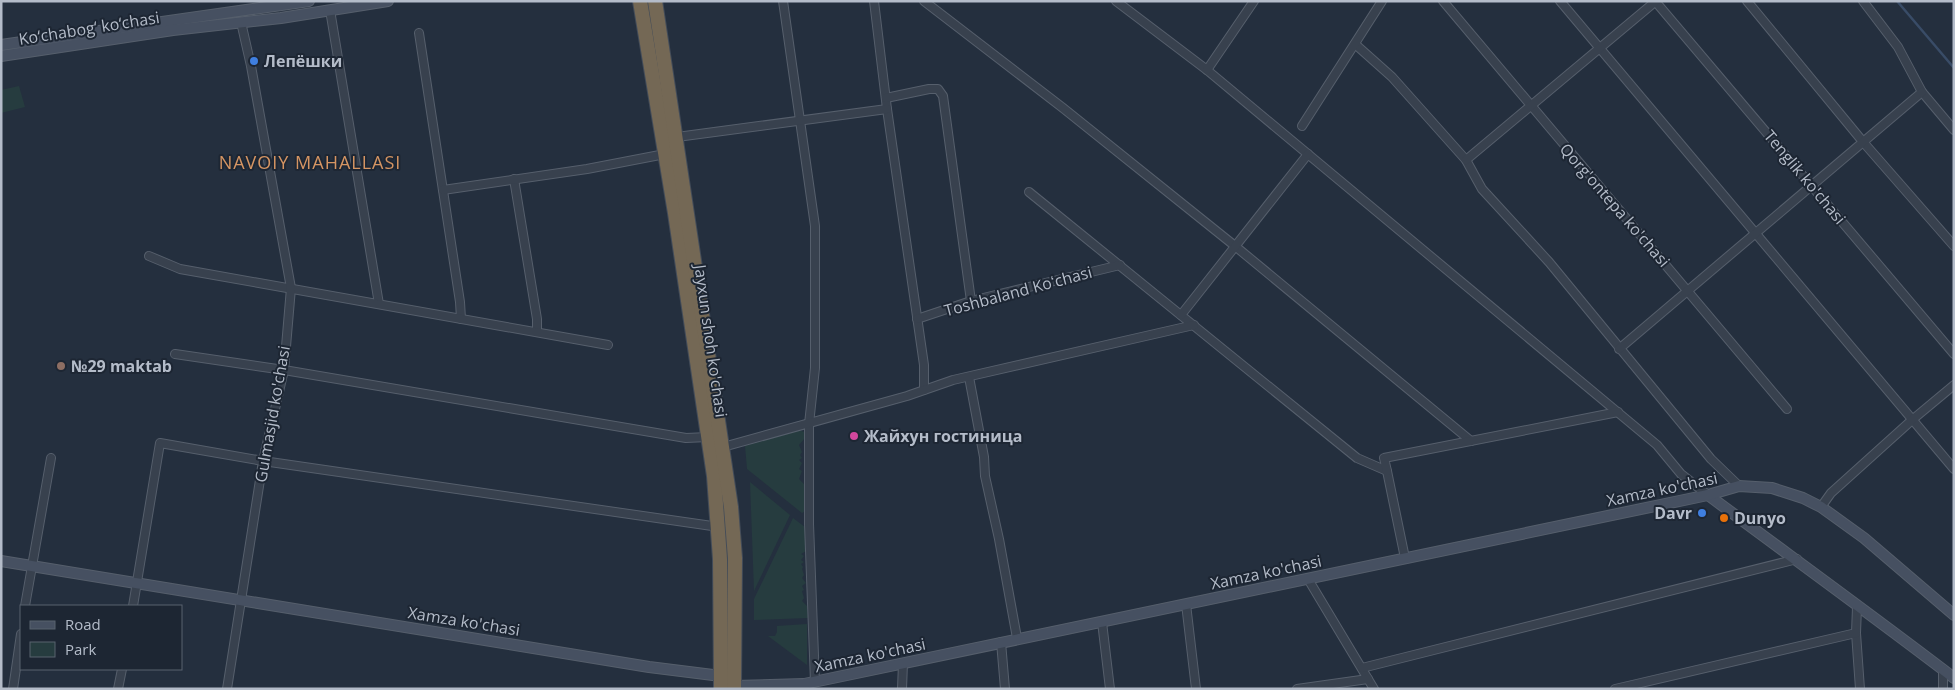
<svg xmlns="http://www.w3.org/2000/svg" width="1955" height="690" font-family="'Open Sans',sans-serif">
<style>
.green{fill:#263c3f}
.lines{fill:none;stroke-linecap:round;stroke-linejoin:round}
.stream{stroke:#394c67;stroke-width:2.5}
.street-casing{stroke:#565f6c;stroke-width:10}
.secondary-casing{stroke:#565f6c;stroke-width:12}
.highway-casing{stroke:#434c59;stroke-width:16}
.street{stroke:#38414e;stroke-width:8}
.secondary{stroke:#465061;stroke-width:10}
.highway{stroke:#746855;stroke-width:14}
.shop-dot{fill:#3f7fe0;stroke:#1d2633;stroke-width:2}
.education-dot{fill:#8d6e63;stroke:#1d2633;stroke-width:2}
.hotel-dot{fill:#d1479c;stroke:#1d2633;stroke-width:2}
.food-dot{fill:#e8710a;stroke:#1d2633;stroke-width:2}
.labels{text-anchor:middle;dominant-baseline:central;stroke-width:4;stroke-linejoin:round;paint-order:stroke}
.street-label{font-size:16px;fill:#b4bcc9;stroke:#1d2633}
.poi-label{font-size:16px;font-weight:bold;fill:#b4bcc9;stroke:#1d2633;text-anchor:start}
.neighbourhood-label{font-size:18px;letter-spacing:1px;fill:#d59563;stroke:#1d2633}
</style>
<rect width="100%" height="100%" fill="#242f3e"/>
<g class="green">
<polygon points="19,86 25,107 1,113 1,90"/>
<polygon points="799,430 804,432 805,438 799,445 802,452 800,455 802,458 799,460 802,463 799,469 802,471 799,479 806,486 807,510 802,513 747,469 745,446"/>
<polygon points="750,482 790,515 754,591"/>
<polygon points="793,518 805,527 806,551 801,554 804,556 801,560 804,562 801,564 803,567 802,569 804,575 802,578 806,583 802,586 804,590 802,591 804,598 802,601 807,606 808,618 754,620 754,599"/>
<polygon points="807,624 807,665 768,636 775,636 777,632 777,626"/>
</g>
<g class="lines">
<polyline class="stream" points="1897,1 1954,68"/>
<g class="street-casing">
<g id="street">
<polyline points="783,1 815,226 815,368 809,424 809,524 815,682"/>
<polyline points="874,1 887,109 924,365 924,390"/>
<polyline points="924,1 1063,108 1235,246 1471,441"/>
<polyline points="1116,1 1207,70 1657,445 1681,474 1708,495"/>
<polyline points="1443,1 1787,409"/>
<polyline points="1560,1 1954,469"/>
<polyline points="1655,1 1954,354"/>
<polyline points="1747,1 1864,143 1954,246"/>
<polyline points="1863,1 1898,47 1922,92 1954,130"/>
<polyline points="330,10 379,304"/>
<polyline points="419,33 460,302 461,319"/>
<polyline points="1355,44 1392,77 1466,160 1482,189 1549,262 1711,459 1739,486"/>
<polyline points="1207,70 1254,1"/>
<polyline points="886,98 929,89 938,89 943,96 971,301"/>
<polyline points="1302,126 1382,1"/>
<polyline points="677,137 887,109"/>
<polyline points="1466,160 1656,1"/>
<polyline points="514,179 537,319 537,332"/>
<polyline points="443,190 587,169 665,154"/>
<polyline points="1029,192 1357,458 1387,471 1405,558"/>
<polyline points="149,256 180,269 608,345"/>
<polyline points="1181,315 1308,154"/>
<polyline points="917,319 971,301 1120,265"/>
<polyline points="1619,349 1922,92"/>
<polyline points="175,354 284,370 686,438 708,437"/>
<polyline points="969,377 984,457 985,476 999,539 1017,638"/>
<polyline points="723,447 907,396 953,380 1194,325"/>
<polyline points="1387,471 1384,458 1618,412"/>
<polyline points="1821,507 1831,493 1912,420 1954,385"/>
<polyline points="1308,579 1374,689"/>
<polyline points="1186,604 1196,689"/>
<polyline points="25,606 51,458"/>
<polyline points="133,606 160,443 263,461 719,527"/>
<polyline points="1857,607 1856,633 1860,689"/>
<polyline points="1102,622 1110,689"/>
<polyline points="1001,642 1005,689"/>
<polyline points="1362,668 1797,559"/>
<polyline points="1943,669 1943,689"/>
<polyline points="13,689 21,634"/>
<polyline points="118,689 122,669"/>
<polyline points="227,689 263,461 284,370 291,288 251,66 241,22"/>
<polyline points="902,689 903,663"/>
<polyline points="1297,689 1368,679"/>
<polyline points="1615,689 1856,633"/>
</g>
</g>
<g class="secondary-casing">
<g id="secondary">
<polyline points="1,45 309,1"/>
<polyline points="1,56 173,30 281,18 388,1"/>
<path d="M1708 495C1790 556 1873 616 1954 678"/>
<polyline points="1,561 649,667 721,676 734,686 804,684 1708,495 1739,486 1772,488 1803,498 1821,507 1864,538 1954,615"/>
</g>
</g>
<g class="highway-casing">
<g id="highway">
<polyline points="640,1 675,213 714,476 720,559 721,689"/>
<polyline points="655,1 731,507 735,558 734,689"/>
</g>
</g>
<use href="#street" class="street"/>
<use href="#secondary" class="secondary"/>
<use href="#highway" class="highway"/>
</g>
<g class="shop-dot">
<circle cx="254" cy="61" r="5"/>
<circle cx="1702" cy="513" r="5"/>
</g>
<circle class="education-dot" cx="61" cy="366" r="5"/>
<circle class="hotel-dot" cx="854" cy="436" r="5"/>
<circle class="food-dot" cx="1724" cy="518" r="5"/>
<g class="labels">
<g class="street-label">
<text transform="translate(89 28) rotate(-9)">Ko‘chabog‘ ko‘chasi</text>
<text transform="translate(1805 177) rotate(50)">Tenglik ko'chasi</text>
<text transform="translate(1615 205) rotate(49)">Qorg'ontepa ko'chasi</text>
<text transform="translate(1018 291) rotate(-15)">Toshbaland Koʻchasi</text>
<text transform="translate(711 341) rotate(82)">Jayxun shoh ko'chasi</text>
<text transform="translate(272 414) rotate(-80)">Gulmasjid ko'chasi</text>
<text transform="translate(1662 489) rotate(-12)">Xamza ko'chasi</text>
<text transform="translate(1266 572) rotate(-12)">Xamza ko'chasi</text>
<text transform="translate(464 621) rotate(9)">Xamza ko'chasi</text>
<text transform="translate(870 655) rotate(-12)">Xamza ko'chasi</text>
</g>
<g class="poi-label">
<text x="264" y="61">Лепёшки</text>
<text x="71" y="366">№29 maktab</text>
<text x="864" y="436">Жайхун гостиница</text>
<text x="1692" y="513" text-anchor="end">Davr</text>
<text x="1734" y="518">Dunyo</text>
</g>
<g class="neighbourhood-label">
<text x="310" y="162">NAVOIY MAHALLASI</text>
</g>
</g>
<rect width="1955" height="690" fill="none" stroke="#b4bcc9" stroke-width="5"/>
<rect x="20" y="605" width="162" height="65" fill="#1d2633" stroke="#59626f"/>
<rect x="30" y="621" width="25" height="8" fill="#465061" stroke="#59626f"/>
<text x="65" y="630" font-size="15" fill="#b4bcc9">Road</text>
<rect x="30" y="642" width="25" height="15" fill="#263c3f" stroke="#59626f"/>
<text x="65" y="655" font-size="15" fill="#b4bcc9">Park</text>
</svg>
